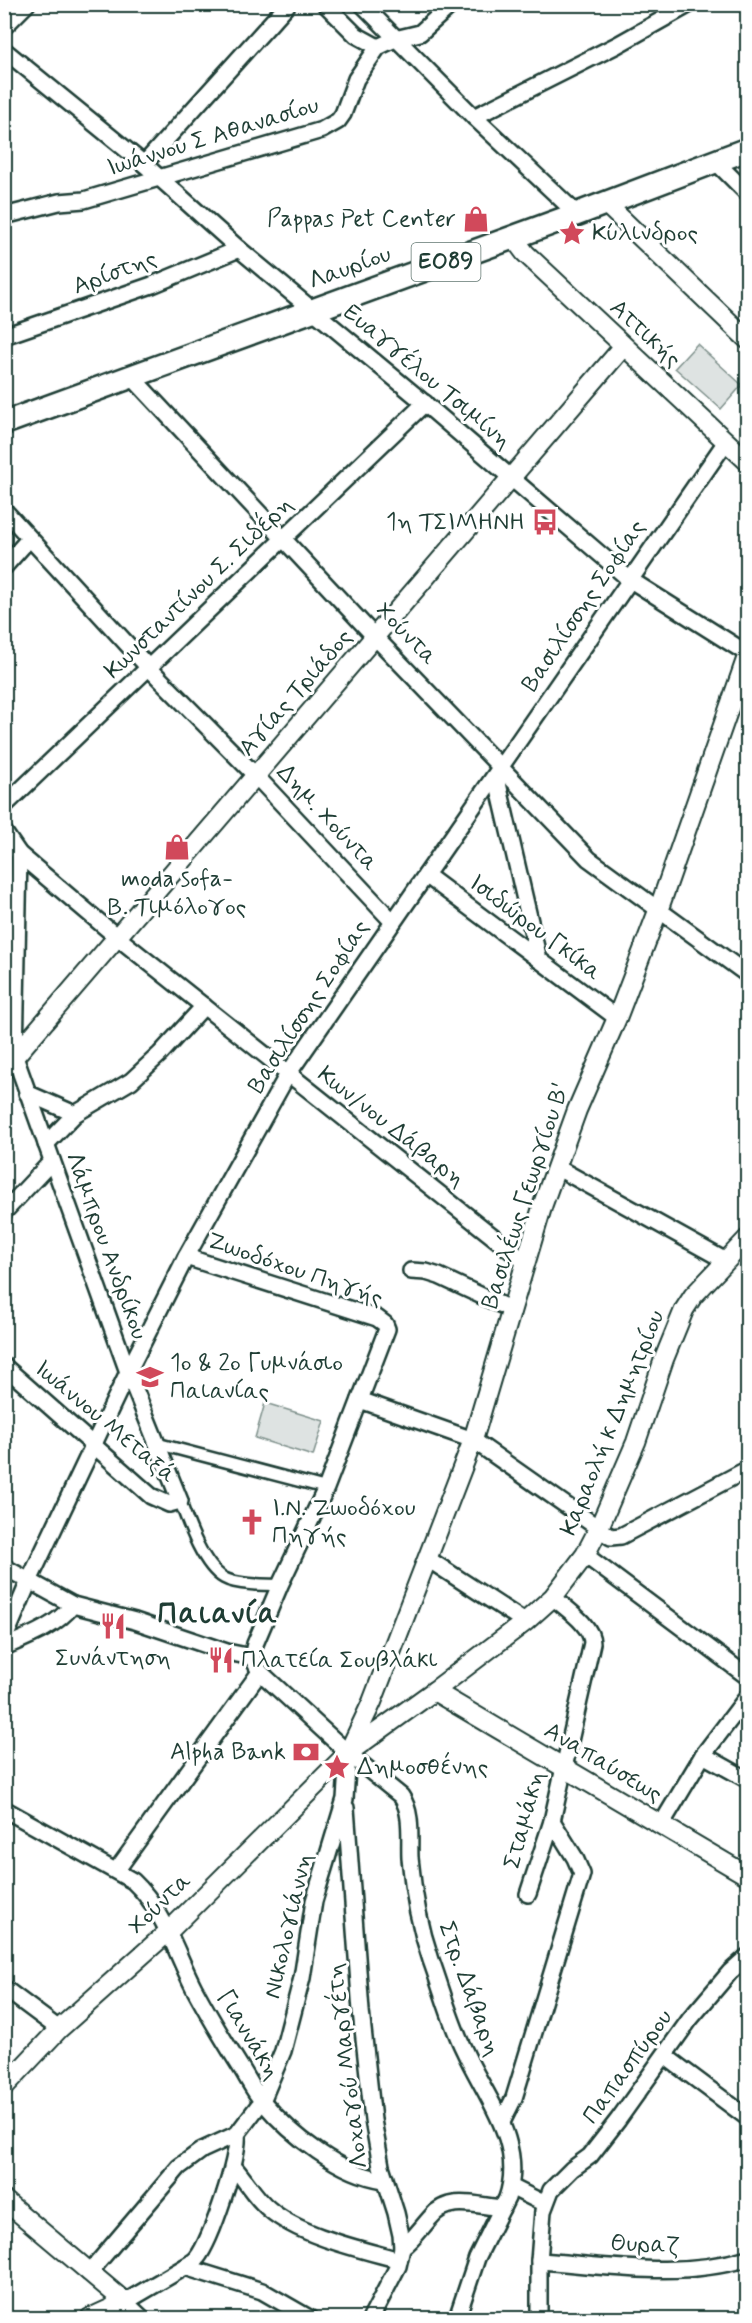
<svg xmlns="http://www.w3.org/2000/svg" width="752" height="2323" font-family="Mynerve,sans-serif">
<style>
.green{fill:#dee3e2;stroke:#7e908b;stroke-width:1.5}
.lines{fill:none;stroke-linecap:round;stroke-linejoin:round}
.pedestrian-casing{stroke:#1f3d34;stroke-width:15}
.minor-casing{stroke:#1f3d34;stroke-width:20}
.tertiary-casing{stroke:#1f3d34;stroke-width:22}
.primary-casing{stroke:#1f3d34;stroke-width:27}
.pedestrian{stroke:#fff;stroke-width:10}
.minor{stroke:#fff;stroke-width:15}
.tertiary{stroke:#fff;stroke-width:18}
.primary{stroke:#fff;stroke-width:22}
.labels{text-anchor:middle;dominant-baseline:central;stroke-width:6;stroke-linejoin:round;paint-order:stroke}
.shield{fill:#fff;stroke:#627771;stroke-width:1.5}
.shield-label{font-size:22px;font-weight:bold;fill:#1f3d34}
.street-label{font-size:24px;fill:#1f3d34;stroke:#fff}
.poi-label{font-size:24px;fill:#1f3d34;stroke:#fff;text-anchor:start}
.district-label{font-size:30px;font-weight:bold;letter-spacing:1.5px;fill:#1f3d34;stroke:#fff}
</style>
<rect width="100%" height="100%" fill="#fff"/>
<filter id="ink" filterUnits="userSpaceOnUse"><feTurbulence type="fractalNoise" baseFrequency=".0167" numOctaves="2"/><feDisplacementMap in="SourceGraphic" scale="12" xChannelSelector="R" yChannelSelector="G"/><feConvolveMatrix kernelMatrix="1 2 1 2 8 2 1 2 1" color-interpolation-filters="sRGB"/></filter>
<g filter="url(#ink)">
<g class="green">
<polygon points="697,344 742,385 721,409 675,368"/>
<polygon points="265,1403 324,1421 313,1456 255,1438"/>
</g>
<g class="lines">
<g class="pedestrian-casing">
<g id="pedestrian">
<polyline points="155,1443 326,1488"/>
<path d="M180 1501C188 1523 203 1566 224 1578 236 1585 265 1585 280 1585"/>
</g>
</g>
<g class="minor-casing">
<g id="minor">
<polyline points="325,4 356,35 378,47"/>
<polyline points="362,4 474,117 577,214"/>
<polyline points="4,27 27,4"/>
<polyline points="4,50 144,164 239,249 416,396 629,579 748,654"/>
<polyline points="474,117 617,45 690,4"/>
<polyline points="715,161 748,194"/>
<polyline points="144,164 288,4"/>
<polyline points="4,216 59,202 84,200 322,130 338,121 343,114 356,79 378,47 395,39 420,33 452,4"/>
<polyline points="4,336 152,285 239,249"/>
<polyline points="132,377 375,637 589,859 748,975"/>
<polyline points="4,510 149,668 256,776 393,922"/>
<polyline points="4,567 29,539"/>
<polyline points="496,775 539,960"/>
<polyline points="4,806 425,403"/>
<polyline points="4,832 19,854 117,937 525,1262"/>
<polyline points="426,875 617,1018"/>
<polyline points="27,1093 75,1114"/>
<polyline points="46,1144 75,1114 131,1081 160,1054 204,1006"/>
<polyline points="556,1167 726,1261"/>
<polyline points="4,1212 52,1161"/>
<polyline points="186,1257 377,1318 385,1324 387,1329 326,1488 280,1585 255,1644 252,1657"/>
<polyline points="411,1271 426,1272 439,1276 512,1310"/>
<polyline points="4,1366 151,1496 169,1504 180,1501 128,1372 15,1057 19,854"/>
<polyline points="360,1400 473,1440 611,1537 621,1536 748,1469"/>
<polyline points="585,1555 748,1677"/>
<polyline points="428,1559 525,1622"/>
<polyline points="4,1567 73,1605 135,1621 227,1652 252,1657"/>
<polyline points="4,1640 29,1581 128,1372 186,1257 288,1074 725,443"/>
<path d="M4 1647C30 1636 55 1627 73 1605"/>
<path d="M252 1657 260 1672 348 1753 401 1796C413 1813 409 1838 410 1858 413 1892 420 1928 431 1960 442 1990 450 2022 464 2050 485 2097 526 2143 507 2198L477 2258 457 2318"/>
<polyline points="703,1755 748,1780"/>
<polyline points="346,1808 361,2011 373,2120 381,2166 396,2213 401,2235 402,2248 398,2266 371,2318"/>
<path d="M4 1809 133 1881C164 1910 175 1951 194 1988 209 2016 226 2044 243 2071 249 2081 255 2093 263 2102 291 2135 340 2174 384 2180"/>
<polyline points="661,1825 703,1755 748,1696"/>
<polyline points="116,1871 260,1672"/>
<path d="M528 1894 552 1821 592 1643C592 1625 566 1609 553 1597"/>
<polyline points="4,1988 59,2029"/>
<polyline points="665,2056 748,2118"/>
<polyline points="502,2122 514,2098 582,1874 575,1858 552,1821"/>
<path d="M233 2166C245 2179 255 2198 269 2209 300 2236 360 2249 399 2260"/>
<polyline points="511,2187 545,2204"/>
<path d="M402 2248C414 2239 421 2228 431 2217 449 2195 477 2206 502 2208"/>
<path d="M539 2261C610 2266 679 2279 748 2258"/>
<path d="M185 2267C189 2264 194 2262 197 2258 211 2241 240 2155 237 2134"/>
<polyline points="89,2273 179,2167 202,2150 237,2134 262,2101 283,2051 302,1978 314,1901 345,1799 348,1753"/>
<polyline points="125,2302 185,2267 262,2291 309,2318"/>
<polyline points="125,2302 142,2318"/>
<polyline points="539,2318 539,2261 543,2211 551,2190 572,2169 590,2156 618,2120 690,2019 730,1972 748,1956"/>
</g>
</g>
<g class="tertiary-casing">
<g id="tertiary">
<polyline points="605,203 748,340"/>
<polyline points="513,237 525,253 748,462"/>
<polyline points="4,1069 623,347"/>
<polyline points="434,1691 748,1876"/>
<polyline points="348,1753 372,1702 473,1440 543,1204 577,1110 617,1018 658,911 748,654"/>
<polyline points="4,2087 59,2029 169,1931 348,1753 434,1691 525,1622 553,1597 585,1555 598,1530 636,1442 664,1359 684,1310 693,1296 748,1238"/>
<polyline points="4,2200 125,2302 90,2318"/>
</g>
</g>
<g class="primary-casing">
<polyline id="primary" points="4,423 577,214 748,149"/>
</g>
<use href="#pedestrian" class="pedestrian"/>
<use href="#minor" class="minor"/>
<use href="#tertiary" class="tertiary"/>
<use href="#primary" class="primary"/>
</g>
</g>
<defs>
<g id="shop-bare" transform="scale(2.07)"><path d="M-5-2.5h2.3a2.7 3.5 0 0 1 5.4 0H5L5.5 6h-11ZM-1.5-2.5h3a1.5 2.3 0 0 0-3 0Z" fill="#d1495b" stroke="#fff" stroke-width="2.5" paint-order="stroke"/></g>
<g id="sight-bare" transform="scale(2.07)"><path d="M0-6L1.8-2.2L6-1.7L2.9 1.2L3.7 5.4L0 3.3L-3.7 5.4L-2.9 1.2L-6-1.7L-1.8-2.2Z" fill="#d1495b" stroke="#fff" stroke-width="2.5" paint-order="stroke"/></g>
<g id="bus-bare" transform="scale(2.07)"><path d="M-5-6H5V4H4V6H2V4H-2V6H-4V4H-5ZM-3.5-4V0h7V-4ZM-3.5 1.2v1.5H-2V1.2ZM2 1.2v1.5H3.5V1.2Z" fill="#d1495b" stroke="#fff" stroke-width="2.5" paint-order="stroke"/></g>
<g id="school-bare" transform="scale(2.07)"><path d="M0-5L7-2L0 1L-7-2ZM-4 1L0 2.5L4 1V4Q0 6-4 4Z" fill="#d1495b" stroke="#fff" stroke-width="2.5" paint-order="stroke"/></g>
<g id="church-bare" transform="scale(2.07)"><path d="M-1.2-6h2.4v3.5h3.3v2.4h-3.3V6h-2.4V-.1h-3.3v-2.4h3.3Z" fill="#d1495b" stroke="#fff" stroke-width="2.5" paint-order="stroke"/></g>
<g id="restaurant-bare" transform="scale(2.07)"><path d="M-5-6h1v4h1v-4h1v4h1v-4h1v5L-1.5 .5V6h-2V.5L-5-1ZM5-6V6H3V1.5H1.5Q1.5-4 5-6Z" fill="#d1495b" stroke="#fff" stroke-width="2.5" paint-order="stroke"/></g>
<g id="bank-bare" transform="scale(2.07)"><path d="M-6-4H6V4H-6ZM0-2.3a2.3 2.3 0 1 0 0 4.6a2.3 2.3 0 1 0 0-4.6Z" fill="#d1495b" stroke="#fff" stroke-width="2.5" paint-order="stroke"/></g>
</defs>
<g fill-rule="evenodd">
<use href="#shop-bare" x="476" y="219"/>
<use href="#sight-bare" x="572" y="233"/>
<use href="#bus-bare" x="545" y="522"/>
<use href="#shop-bare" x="177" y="847"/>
<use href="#school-bare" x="150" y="1377"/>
<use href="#church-bare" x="252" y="1522"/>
<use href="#restaurant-bare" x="113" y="1626"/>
<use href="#restaurant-bare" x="221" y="1660"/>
<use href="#bank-bare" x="306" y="1752"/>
<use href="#sight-bare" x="337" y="1767"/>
</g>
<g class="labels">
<rect class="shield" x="411.5" y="243" width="69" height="38" rx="4.5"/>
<g class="shield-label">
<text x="446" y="262">ΕΟ89</text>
</g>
<g class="street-label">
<text transform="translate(213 137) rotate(-17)">Ιωάννου Σ Αθανασίου</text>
<text transform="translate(350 268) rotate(-20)">Λαυρίου</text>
<text transform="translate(115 273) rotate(-20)">Αρίστης</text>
<text transform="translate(645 334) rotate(43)">Αττικής</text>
<text transform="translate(427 377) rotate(40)">Ευαγγέλου Τσιμίνη</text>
<text transform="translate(199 588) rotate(-44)">Κωνσταντίνου Σ. Σιδέρη</text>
<text transform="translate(584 606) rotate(-56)">Βασιλίσσης Σοφίας</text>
<text transform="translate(406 634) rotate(46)">Χούντα</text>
<text transform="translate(296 693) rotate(-49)">Αγίας Τριάδος</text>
<text transform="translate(327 818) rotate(47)">Δημ. Χούντα</text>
<text transform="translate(535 928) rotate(37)">Ισιδώρου Γκίκα</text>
<text transform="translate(309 1007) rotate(-57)">Βασιλίσσης Σοφίας</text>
<text transform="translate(391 1127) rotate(38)">Κων/νου Δάβαρη</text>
<text transform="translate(526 1196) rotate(-72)">Βασιλέως Γεωργίου Β'</text>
<text transform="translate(106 1246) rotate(70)">Λάμπρου Ανδρίκου</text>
<text transform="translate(295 1270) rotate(19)">Ζωοδόχου Πηγής</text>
<text transform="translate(105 1422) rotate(40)">Ιωάννου Μεταξά</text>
<text transform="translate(613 1423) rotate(-68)">Καραολή κ Δημητρίου</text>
<text transform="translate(603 1763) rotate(31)">Αναπαύσεως</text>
<text transform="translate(525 1820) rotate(-75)">Σταμάκη</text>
<text transform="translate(160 1904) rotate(-44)">Χούντα</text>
<text transform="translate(289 1926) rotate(-77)">Νικολογιάννη</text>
<text transform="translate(469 1989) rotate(70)">Στρ. Δάβαρη</text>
<text transform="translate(248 2035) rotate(59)">Γιαννάκη</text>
<text transform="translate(348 2066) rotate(-97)">Λοχαγού Μαργέτη</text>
<text transform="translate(628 2067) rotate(-54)">Παπασπύρου</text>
<text transform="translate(645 2245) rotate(2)">Θυραζ</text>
</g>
<g class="poi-label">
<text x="456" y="219" text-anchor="end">Pappas Pet Center</text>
<text x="592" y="233">Κύλινδρος</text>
<text x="525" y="522" text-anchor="end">1η ΤΣΙΜΗΝΗ</text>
<text x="177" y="879" text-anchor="middle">moda sofa-<tspan x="177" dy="28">Β. Τιμόλογος</tspan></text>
<text x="170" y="1363">1ο &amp; 2ο Γυμνάσιο<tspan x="170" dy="28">Παιανίας</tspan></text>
<text x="272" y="1508">Ι.Ν. Ζωοδόχου<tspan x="272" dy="28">Πηγής</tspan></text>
<text x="113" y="1658" text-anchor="middle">Συνάντηση</text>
<text x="241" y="1660">Πλατεία Σουβλάκι</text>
<text x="286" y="1752" text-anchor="end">Alpha Bank</text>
<text x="357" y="1767">Δημοσθένης</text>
</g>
<g class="district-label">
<text x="218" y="1614">Παιανία</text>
</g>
</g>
<rect width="752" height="2323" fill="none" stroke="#fff" stroke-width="24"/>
<rect x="12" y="12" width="728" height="2299" fill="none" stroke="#1f3d34" stroke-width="2" filter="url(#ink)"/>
</svg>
